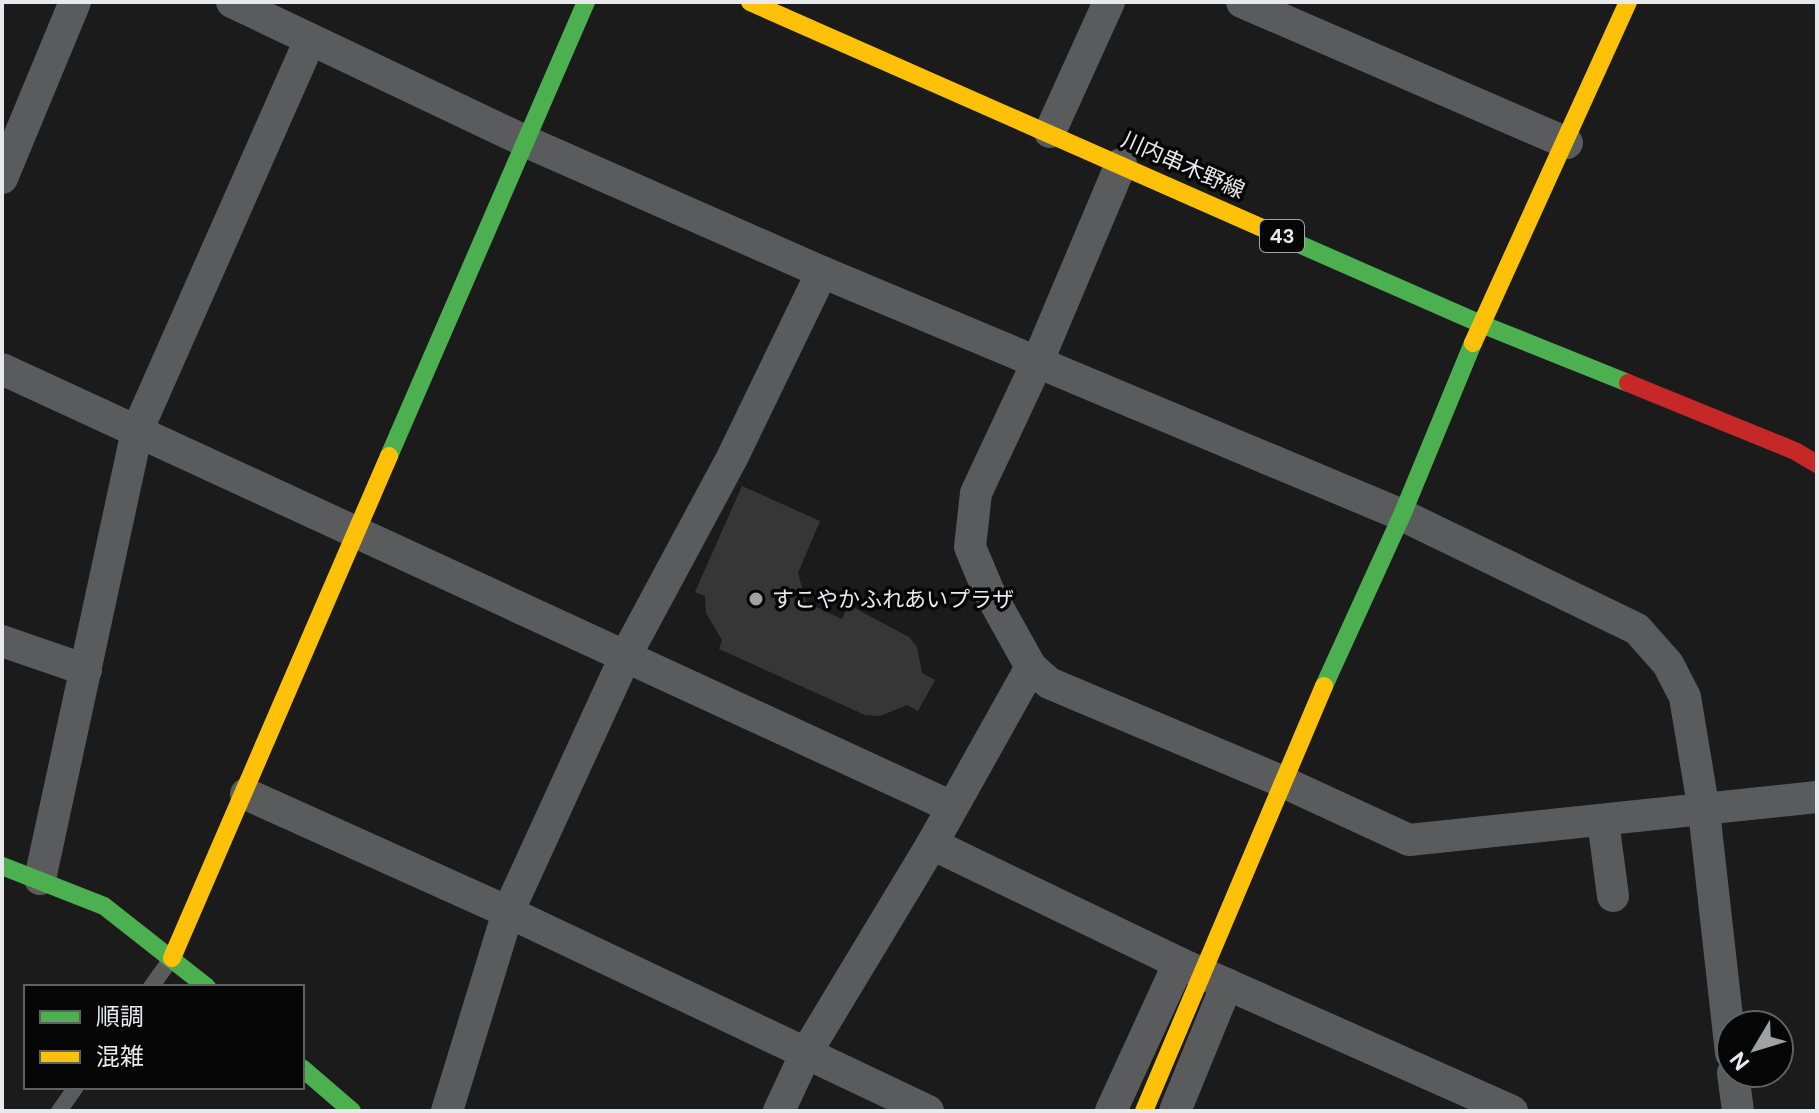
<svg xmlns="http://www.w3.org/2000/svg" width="1819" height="1113" font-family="'DM Sans','Noto Sans JP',sans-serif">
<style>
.building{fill:#363637}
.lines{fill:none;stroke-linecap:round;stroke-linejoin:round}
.lane{stroke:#5a5b5c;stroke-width:16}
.street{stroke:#5a5b5c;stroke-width:32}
.fast{stroke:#4caf50;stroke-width:18}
.slow{stroke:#ffc107;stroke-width:18}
.jam{stroke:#c62828;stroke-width:18}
.poi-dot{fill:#a0a1a2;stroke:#060607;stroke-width:3}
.labels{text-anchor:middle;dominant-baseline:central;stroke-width:7;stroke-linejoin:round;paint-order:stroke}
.shield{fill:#060607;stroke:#a4a5a6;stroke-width:2}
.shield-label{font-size:20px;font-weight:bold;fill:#e8e9ea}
.street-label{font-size:22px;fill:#e8e9ea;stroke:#060607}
.poi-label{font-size:22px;fill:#e8e9ea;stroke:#060607;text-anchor:start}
</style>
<rect width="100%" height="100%" fill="#1b1b1c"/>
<polygon class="building" points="742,486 820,521 798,573 806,602 842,619 849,605 909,637 917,647 922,673 935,680 918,711 907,705 880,716 865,715 719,649 722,640 706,613 705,596 695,592"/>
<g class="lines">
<g class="lane">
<polyline points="151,987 171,959"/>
<polyline points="59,1111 76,1087"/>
</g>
<g class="street">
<polyline points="232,2 527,142 822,272 1402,515 1637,629 1668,664 1685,697 1704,811 1731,1053"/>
<polyline points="1242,2 1567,143"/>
<polyline points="1050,132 1109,2"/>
<polyline points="1121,164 1037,363 976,493 970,547 988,590 1031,667 1049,683 1281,781 1409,840 1817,797"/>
<polyline points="2,178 75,2"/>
<polyline points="2,369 952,807"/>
<polyline points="2,641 86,670"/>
<polyline points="246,794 508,912 928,1111"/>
<polyline points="1603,821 1613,896"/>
<polyline points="932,844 1179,963 1512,1111"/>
<polyline points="40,879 137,431 310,40"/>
<polyline points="1733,1073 1738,1111"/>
<polyline points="447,1111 508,912 626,655 732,458 822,272"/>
<polyline points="779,1111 806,1053 932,844 1031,667"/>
<polyline points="1111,1111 1179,963"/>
<polyline points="1175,1111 1227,984"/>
</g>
<g class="fast">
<polyline points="1260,227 1481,324 1628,383"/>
<polyline points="389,456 586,2"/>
<polyline points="1324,686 1402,515 1473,343"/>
<polyline points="2,866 104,906 207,987"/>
<polyline points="302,1068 352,1111"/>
</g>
<g class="slow">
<polyline points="750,2 1260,227"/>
<polyline points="1473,343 1628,2"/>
<polyline points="172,958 389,456"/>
<polyline points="1144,1111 1324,686"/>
</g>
<polyline class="jam" points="1628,383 1795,451 1817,464"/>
</g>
<circle class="poi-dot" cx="756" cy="599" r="8"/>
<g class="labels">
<rect class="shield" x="1260" y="220" width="44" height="32" rx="6"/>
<g class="shield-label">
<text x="1282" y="236">43</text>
</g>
<g class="street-label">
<text transform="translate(1183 165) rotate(24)">川内串木野線</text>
</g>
<g class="poi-label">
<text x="772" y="599">すこやかふれあいプラザ</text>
</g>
</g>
<rect width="1819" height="1113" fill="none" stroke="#e8e9ea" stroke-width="8"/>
<rect x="24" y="985" width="280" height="104" fill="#060607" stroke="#606162" stroke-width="2"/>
<rect x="40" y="1011" width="40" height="12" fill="#4caf50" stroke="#606162" stroke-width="2"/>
<text x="96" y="1025" font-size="24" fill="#e8e9ea">順調</text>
<rect x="40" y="1051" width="40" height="12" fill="#ffc107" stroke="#606162" stroke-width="2"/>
<text x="96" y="1065" font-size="24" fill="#e8e9ea">混雑</text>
<g transform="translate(1755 1049) rotate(232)"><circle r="38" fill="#060607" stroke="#606162" stroke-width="2"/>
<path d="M0-6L14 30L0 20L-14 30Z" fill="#a0a1a2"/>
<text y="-12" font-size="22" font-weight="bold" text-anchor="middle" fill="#e8e9ea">N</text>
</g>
</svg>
